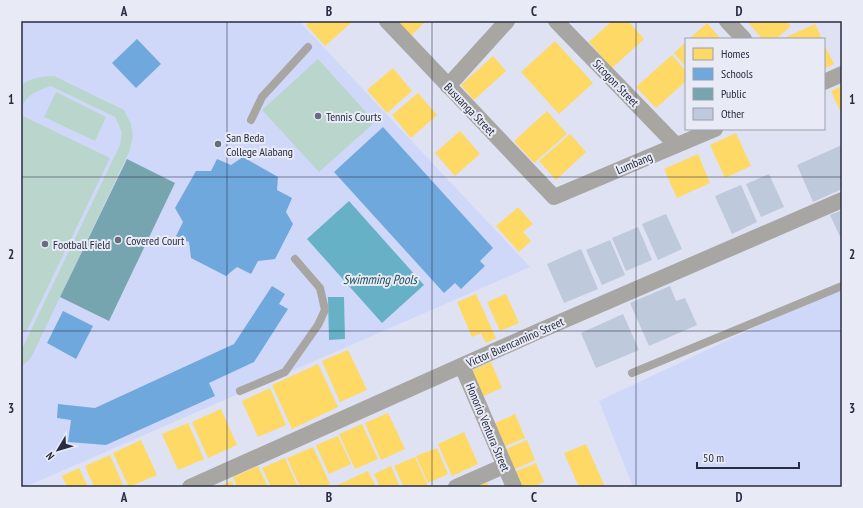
<svg xmlns="http://www.w3.org/2000/svg" width="863" height="508" font-family="'PT Sans Narrow',sans-serif">
<style>
.built{fill:#d0d8fa}
.green{fill:#bad6cc}
.water{fill:#66b1c6}
.homes{fill:#ffd966}
.schools{fill:#6fa8dc}
.public{fill:#76a5af}
.building{fill:#bfc9dc}
.lines{fill:none;stroke-linecap:round;stroke-linejoin:round}
.lane{stroke:#a8a6a3;stroke-width:8}
.street{stroke:#a8a6a3;stroke-width:16}
.grid{fill:none;stroke:#282d41;stroke-width:1;stroke-opacity:0.55}
.poi-dot{fill:#686c7f;stroke:#e8ebf5;stroke-width:1.5}
.labels{text-anchor:middle;dominant-baseline:central;stroke-width:4;stroke-linejoin:round;paint-order:stroke}
.street-label{font-size:12px;fill:#282d41;stroke:#e8ebf5}
.poi-label{font-size:12px;fill:#282d41;stroke:#e8ebf5;text-anchor:start}
.water-label{font-size:13px;font-style:italic;fill:#204d57;stroke:#e8ebf5}
.neatline{fill:none;stroke:#282d41;stroke-width:1.5}
.grid-label{font-size:13px;text-anchor:middle;font-weight:bold;fill:#282d41}
</style>
<rect width="100%" height="100%" fill="#dee2f3"/>
<g class="built">
<polygon points="21,21 299,21 530,267 25,487 21,487"/>
<polygon points="842,286 842,487 633,487 599,401"/>
</g>
<g class="green">
<polygon points="318,59 375,122 319,172 262,110"/>
<path d="M54 76 124 110 131 124 133 136 130 150 31 358 21 367V351L120 145 122 133 115 117 51 86C37 91 27 94 21 108V86C30 77 41 77 54 76Z"/>
<polygon points="56,92 106,117 95,141 44,117"/>
<polygon points="21,115 110,158 26,332 21,330"/>
</g>
<g class="water">
<polygon points="349,201 424,285 382,323 307,239"/>
<polygon points="328,297 344,297 345,339 329,340"/>
</g>
<g class="homes">
<polygon points="310,21 352,21 352,22 325,46 306,25"/>
<polygon points="392,21 426,21 409,38"/>
<polygon points="612,21 628,21 644,39 612,68 589,42"/>
<polygon points="747,21 786,21 791,26 776,39 762,39"/>
<polygon points="707,23 721,39 689,39"/>
<polygon points="815,24 822,39 782,39"/>
<polygon points="555,41 593,83 559,114 521,72"/>
<polygon points="686,42 686,67 674,53"/>
<polygon points="824,44 834,64 824,69"/>
<polygon points="672,55 686,71 686,81 656,108 636,87"/>
<polygon points="493,56 506,71 474,100 461,85"/>
<polygon points="393,68 412,91 387,113 367,90"/>
<polygon points="842,86 842,115 831,91"/>
<polygon points="418,93 437,115 411,138 392,115"/>
<polygon points="547,111 567,134 534,163 514,141"/>
<polygon points="460,131 480,154 455,176 435,153"/>
<polygon points="736,133 751,166 725,178 710,145"/>
<polygon points="570,134 586,152 556,180 539,161"/>
<polygon points="698,154 710,183 677,198 664,169"/>
<polygon points="518,207 533,224 523,232 531,241 519,252 496,226"/>
<polygon points="476,294 496,338 486,343 481,333 472,337 457,302"/>
<polygon points="506,294 519,323 500,331 487,302"/>
<polygon points="348,350 367,390 340,402 322,361"/>
<polygon points="491,362 502,388 479,398 468,372"/>
<polygon points="318,364 338,407 292,429 272,385"/>
<polygon points="270,388 286,425 258,437 242,401"/>
<polygon points="221,409 237,445 208,458 192,422"/>
<polygon points="388,413 405,449 381,460 365,423"/>
<polygon points="515,414 525,438 503,447 493,424"/>
<polygon points="188,423 204,459 178,470 162,434"/>
<polygon points="362,424 378,459 355,469 339,434"/>
<polygon points="464,432 478,464 452,476 438,444"/>
<polygon points="338,436 351,464 329,474 316,445"/>
<polygon points="141,440 157,475 129,487 113,453"/>
<polygon points="527,440 535,460 511,471 502,451"/>
<polygon points="586,444 605,487 579,487 564,453"/>
<polygon points="313,447 330,484 322,487 300,487 287,458"/>
<polygon points="437,448 448,474 428,483 416,456"/>
<polygon points="110,455 124,487 94,487 85,466"/>
<polygon points="415,457 428,486 404,487 394,466"/>
<polygon points="285,458 298,487 271,487 262,468"/>
<polygon points="536,463 544,482 532,487 518,487 512,473"/>
<polygon points="258,466 268,487 237,487 233,477"/>
<polygon points="391,466 400,487 380,487 374,474"/>
<polygon points="79,468 88,487 67,487 62,476"/>
<polygon points="368,471 376,487 333,487"/>
<polygon points="232,481 234,487 217,487"/>
<polygon points="487,482 489,487 475,487"/>
</g>
<g class="schools">
<polygon points="137,39 161,64 136,88 112,63"/>
<polygon points="383,127 493,248 480,261 485,266 461,289 455,283 444,293 334,172"/>
<polygon points="243,157 278,177 277,190 292,198 286,212 293,224 275,259 258,261 251,274 237,267 226,276 191,258 189,242 176,236 183,222 175,208 196,171 211,171 217,159 231,165"/>
<polygon points="272,286 285,294 279,304 288,309 254,362 209,383 215,396 106,445 68,442 71,420 57,418 58,404 95,408 234,344"/>
<polygon points="63,311 93,326 76,359 47,343"/>
</g>
<polygon class="public" points="127,159 175,183 109,321 60,297"/>
<g class="building">
<polygon points="842,145 842,189 813,202 797,165"/>
<polygon points="769,174 784,207 761,217 746,184"/>
<polygon points="741,185 757,222 732,234 715,196"/>
<polygon points="842,210 842,241 830,215"/>
<polygon points="666,214 682,249 658,260 642,224"/>
<polygon points="638,227 652,260 626,271 612,238"/>
<polygon points="610,240 625,275 602,285 586,250"/>
<polygon points="581,249 598,289 564,303 547,264"/>
<polygon points="670,286 676,301 685,298 697,325 649,346 630,303"/>
<polygon points="623,314 639,350 596,368 581,333"/>
</g>
<g class="lines">
<g class="lane">
<polyline points="251,120 262,97 308,47"/>
<polyline points="632,373 842,286"/>
<polyline points="240,391 285,372 318,325 325,310 320,288 295,259"/>
</g>
<g class="street">
<polyline points="387,21 554,197 715,129"/>
<polyline points="556,21 676,145"/>
<polyline points="727,21 744,39"/>
<polyline points="824,82 842,74"/>
<polyline points="448,86 507,21"/>
<polyline points="462,366 514,487"/>
<polyline points="190,487 537,332 842,200"/>
<polyline points="456,487 504,466"/>
</g>
</g>
<path class="grid" d="M227 21V487M432 21V487M636 21V487M21 177H842M21 331H842"/>
<g class="poi-dot">
<circle cx="318" cy="116" r="4"/>
<circle cx="218" cy="144" r="4"/>
<circle cx="118" cy="240" r="4"/>
<circle cx="45" cy="244" r="4"/>
</g>
<g class="labels">
<g class="street-label">
<text transform="translate(616 83) rotate(46)">Sicogon Street</text>
<text transform="translate(470 109) rotate(46)">Busuanga Street</text>
<text transform="translate(634 163) rotate(-23)">Lumbang</text>
<text transform="translate(515 342) rotate(-24)">Victor Buencamino Street</text>
<text transform="translate(488 427) rotate(67)">Honorio Ventura Street</text>
</g>
<g class="poi-label">
<text x="326" y="116">Tennis Courts</text>
<text x="226" y="137">San Beda<tspan x="226" dy="14">College Alabang</tspan></text>
<text x="126" y="240">Covered Court</text>
<text x="53" y="244">Football Field</text>
</g>
<g class="water-label">
<text x="380" y="279">Swimming Pools</text>
</g>
</g>
<rect width="863" height="508" fill="none" stroke="#e8ebf5" stroke-width="44"/>
<rect x="685" y="38" width="140" height="92" fill="#e8ebf5" stroke="#9b9fad"/>
<rect x="693" y="48" width="20" height="12" fill="#ffd966" stroke="#9b9fad"/>
<text x="721" y="58" font-size="12" fill="#282d41">Homes</text>
<rect x="693" y="68" width="20" height="12" fill="#6fa8dc" stroke="#9b9fad"/>
<text x="721" y="78" font-size="12" fill="#282d41">Schools</text>
<rect x="693" y="88" width="20" height="12" fill="#76a5af" stroke="#9b9fad"/>
<text x="721" y="98" font-size="12" fill="#282d41">Public</text>
<rect x="693" y="108" width="20" height="12" fill="#bfc9dc" stroke="#9b9fad"/>
<text x="721" y="118" font-size="12" fill="#282d41">Other</text>
<g transform="translate(58 450) rotate(232)" stroke="#e8ebf5" stroke-width="3" paint-order="stroke">
<path d="M0-3L7 15L0 10L-7 15Z" fill="#282d41"/>
<text y="-6" font-size="11" font-weight="bold" text-anchor="middle" fill="#282d41">N</text>
</g>
<path d="M697 462v6h102v-6" fill="none" stroke="#282d41" stroke-width="2"/>
<text x="703" y="462" font-size="12" fill="#282d41" stroke="#e8ebf5" stroke-width="3" paint-order="stroke">50 m</text>
<rect x="22" y="22" width="819" height="464" class="neatline"/>
<g class="grid-label">
<text x="124" y="16">A</text>
<text x="329" y="16">B</text>
<text x="534" y="16">C</text>
<text x="739" y="16">D</text>
<text x="11" y="104">1</text>
<text x="852" y="104">1</text>
<text x="11" y="259">2</text>
<text x="852" y="259">2</text>
<text x="11" y="413">3</text>
<text x="852" y="413">3</text>
<text x="124" y="502">A</text>
<text x="329" y="502">B</text>
<text x="534" y="502">C</text>
<text x="739" y="502">D</text>
</g>
</svg>
